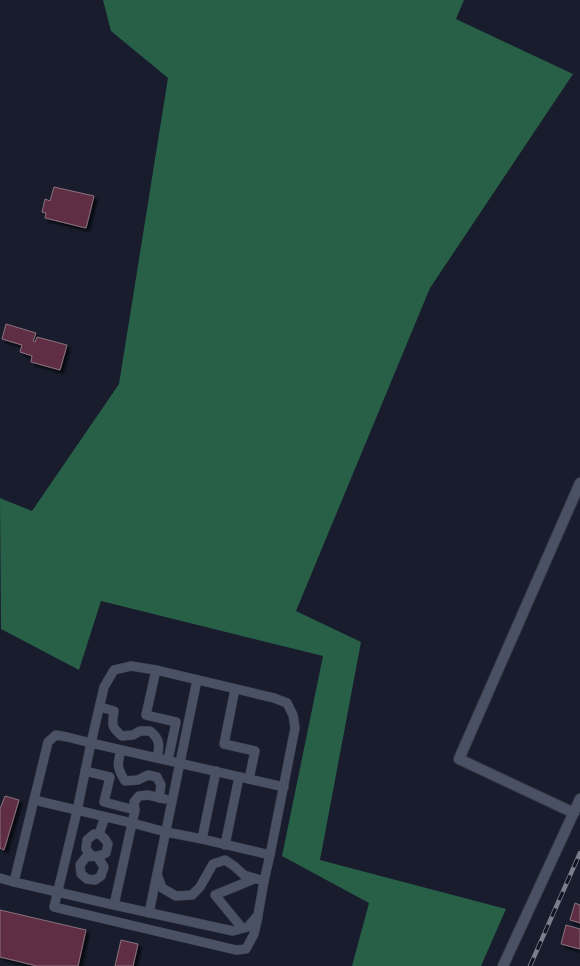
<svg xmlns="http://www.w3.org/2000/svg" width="580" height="966" font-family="'Times New Roman',serif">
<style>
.forest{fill:#275f47}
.building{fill:#5e2f44;stroke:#8b727c;filter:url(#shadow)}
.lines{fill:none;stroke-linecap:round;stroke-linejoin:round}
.lane-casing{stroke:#343644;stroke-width:10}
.street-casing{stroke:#343644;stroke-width:12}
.lane{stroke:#4b5165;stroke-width:9}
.street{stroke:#4b5165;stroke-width:10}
.rail-casing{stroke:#7b7f8d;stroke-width:4.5}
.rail{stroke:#0f1323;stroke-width:3;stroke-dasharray:9;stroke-linecap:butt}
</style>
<defs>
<filter id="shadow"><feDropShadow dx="3.5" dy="3.5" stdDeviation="1" flood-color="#0009"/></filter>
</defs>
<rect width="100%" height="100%" fill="#181c2d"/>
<polygon class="forest" points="103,0 464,0 456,19 573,74 430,288 296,611 361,642 320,860 506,909 481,966 352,966 369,903 282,856 323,656 101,601 79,670 1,629 0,498 32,511 119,384 168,78 111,31"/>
<g class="building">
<polygon points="54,187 94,196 86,228 45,218 46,213 42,212 45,199 50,201"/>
<polygon points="6,324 36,333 33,341 35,342 37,337 67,345 60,370 31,362 32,356 20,352 22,345 2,339"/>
<polygon points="5,796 19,800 4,850 0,848 0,809"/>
<polygon points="575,903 580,905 580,923 570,920"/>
<polygon points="0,910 86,930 78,966 37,966 0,957"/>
<polygon points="566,925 580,929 580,949 561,944"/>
<polygon points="121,940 138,944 133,966 115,966"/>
</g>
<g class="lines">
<g class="lane-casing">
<g id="lane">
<polygon points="131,666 156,670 274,698 287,703 293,715 295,728 270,855 264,881 258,915 248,927 233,931 114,905 14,882 48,742 56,735 67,737 91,743 104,687 114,670"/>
<polyline points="156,670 146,715 176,722 168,760"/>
<polyline points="235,689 224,744 255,751 249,779"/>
<path d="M100 707 114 711C112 725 111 727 122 736L133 735 140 731H150C160 739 160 745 157 758"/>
<path d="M121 750C117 765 117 768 125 781L138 780 148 775 157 777 161 785 159 798"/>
<polyline points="85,771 110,777 104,802 135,810 114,905"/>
<polyline points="34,800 132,823 166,832 202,839 270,855"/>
<polyline points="135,810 134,802 139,796 148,795 165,799"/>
<polyline points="202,839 216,771"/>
<polyline points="225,845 239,777"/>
<polyline points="92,856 86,849 87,840 94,834 99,834 105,817"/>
<path d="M97 856 104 867 101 876 95 880 87 879 81 874 80 865 86 857C95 855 98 858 106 853L108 844 105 839 99 834"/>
<polyline points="157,874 162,888 176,896 192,895 200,887 213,864 225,860 234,866 244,875 264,881"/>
<polyline points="0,878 14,882"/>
<polyline points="149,913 197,680"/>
<polyline points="258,917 254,934 246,949 236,950 54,907 77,811 91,743 284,787"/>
<polyline points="242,928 215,895 254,879"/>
</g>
</g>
<g class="street-casing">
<g id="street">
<polyline points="574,813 459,759 580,483"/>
<polyline points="503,966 580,799"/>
</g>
</g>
<use href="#lane" class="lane"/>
<use href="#street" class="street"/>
<g class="rail-casing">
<polyline id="rail" points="530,966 580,853"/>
</g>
<use href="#rail" class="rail"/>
</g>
</svg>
